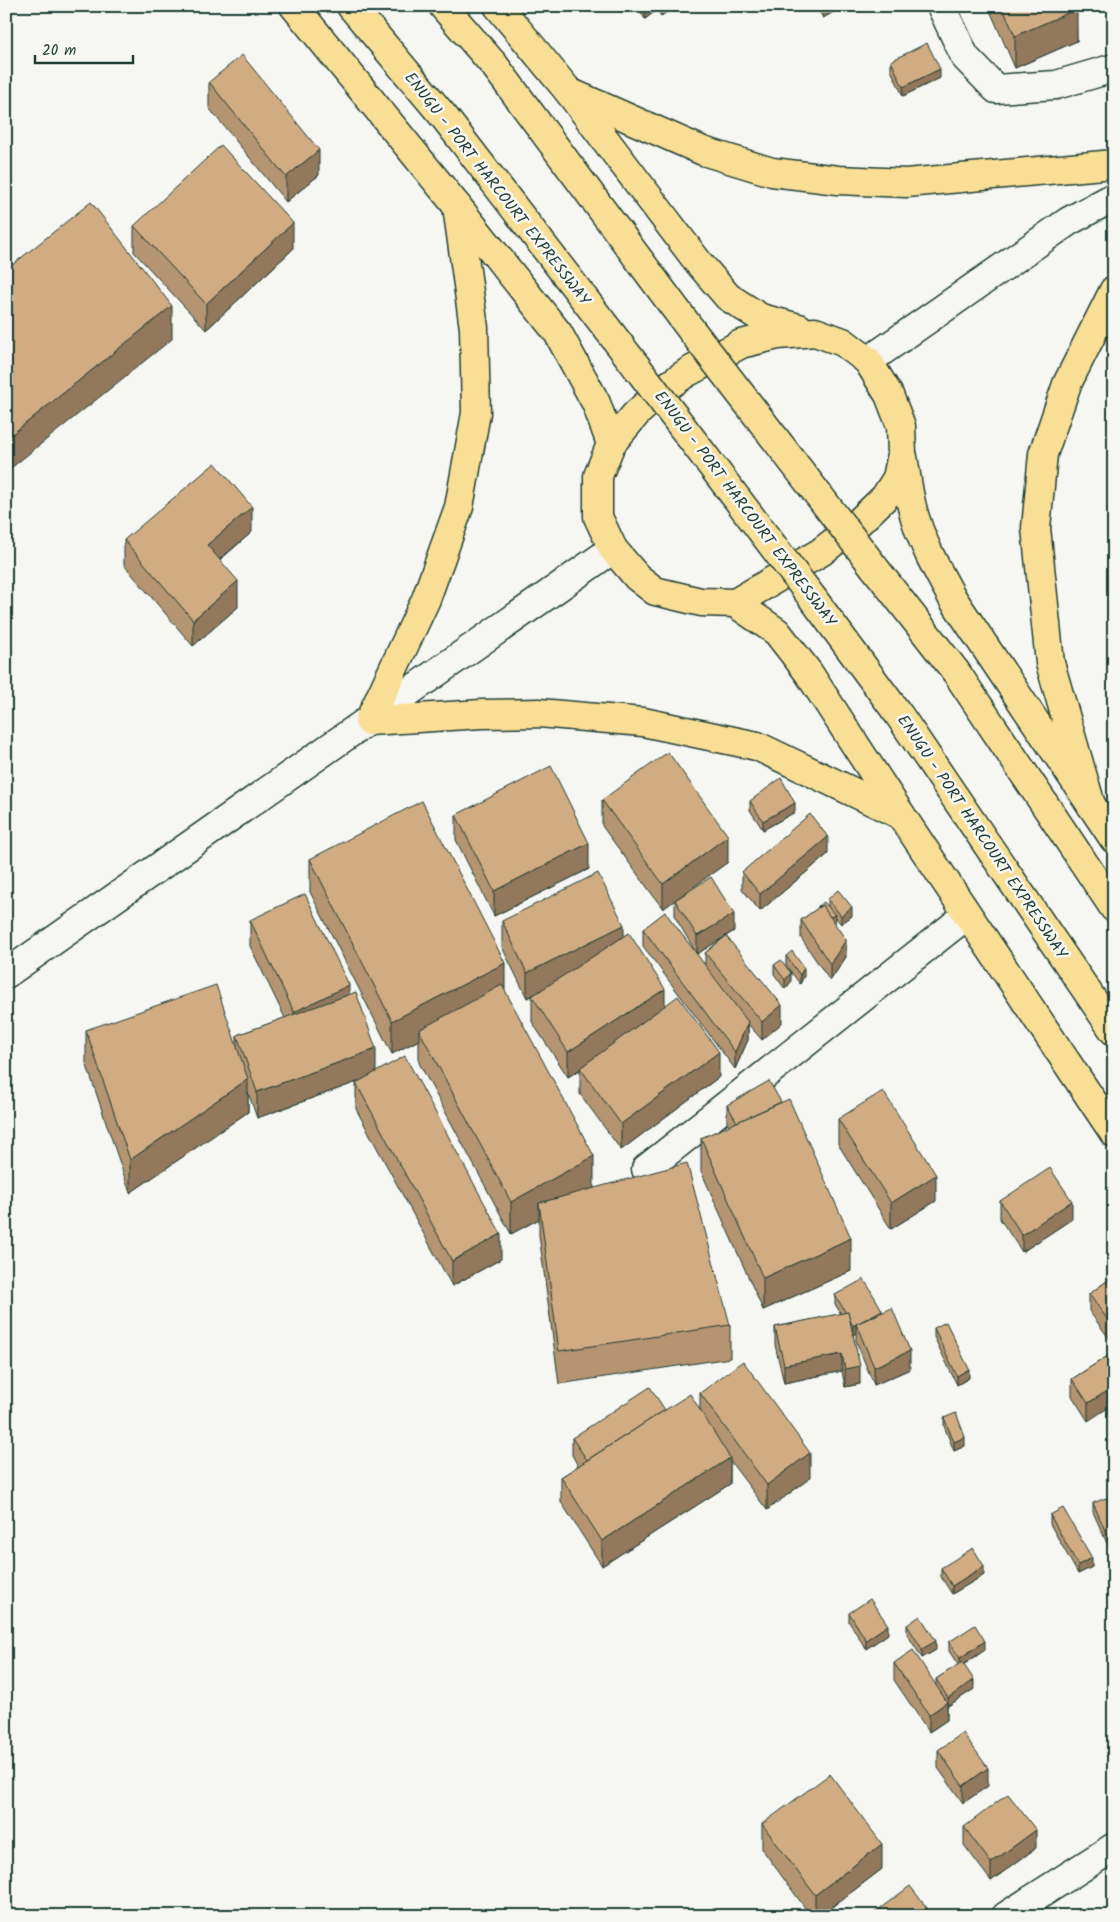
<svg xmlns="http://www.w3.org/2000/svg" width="1120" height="1922" font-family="Kalam,sans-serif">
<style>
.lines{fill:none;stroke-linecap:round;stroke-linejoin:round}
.street-casing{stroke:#1f3d34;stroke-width:31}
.primary-casing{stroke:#1f3d34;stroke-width:31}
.highway-casing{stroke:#1f3d34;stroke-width:31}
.street{stroke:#f6f6f2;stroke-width:28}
.primary{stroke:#f9df96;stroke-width:28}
.highway{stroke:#f9df96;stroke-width:28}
.highway-bridge-casing{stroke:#1f3d34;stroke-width:31;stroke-linecap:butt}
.highway-bridge{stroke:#f9df96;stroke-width:28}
.wall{fill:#b49471;stroke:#1f3d34}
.shaded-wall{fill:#92785c;stroke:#1f3d34}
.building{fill:#d1ac83;stroke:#1f3d34}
.labels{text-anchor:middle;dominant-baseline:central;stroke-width:5;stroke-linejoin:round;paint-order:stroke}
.street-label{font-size:16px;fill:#1f3d34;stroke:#f6f6f2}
</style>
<rect width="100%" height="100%" fill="#f6f6f2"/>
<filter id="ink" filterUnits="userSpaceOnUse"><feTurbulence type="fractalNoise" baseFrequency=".02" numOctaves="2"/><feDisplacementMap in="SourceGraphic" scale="10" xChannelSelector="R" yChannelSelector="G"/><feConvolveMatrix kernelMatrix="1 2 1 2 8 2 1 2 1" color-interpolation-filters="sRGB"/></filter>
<g filter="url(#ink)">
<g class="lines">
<g class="street-casing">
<g id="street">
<polyline points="941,6 965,57 996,89 1056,85 1114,68"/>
<polyline points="868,361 1069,221 1114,197"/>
<polyline points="6,974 613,549"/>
<polyline points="646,1169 967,915"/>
<polyline points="1006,1916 1114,1847"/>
</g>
</g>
<g class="primary-casing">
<g id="primary">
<polyline points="294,6 457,206 558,333 596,403 611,444"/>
<polyline points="498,6 569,92 698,262 728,297 761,318 799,328"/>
<polyline points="569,92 703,151 772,172 838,180 906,183 1114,164"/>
<polyline points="457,206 474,328 476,413 459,507 426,599 369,721 482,714 539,713 643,722 757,746 901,815"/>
<polygon points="815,332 843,342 868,361 889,395 901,426 902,454 897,478 885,497 859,522 821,552 735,603 701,602 655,591 637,577 613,549 598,517 598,476 611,444 636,414 663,389 688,372 741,344 778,335"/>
<path d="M903 457C906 473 908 491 912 507 920 540 937 570 953 599L1114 839"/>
<polyline points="735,603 777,632 808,672 901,815 1114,1133"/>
<polyline points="1091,805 1050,663 1036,528 1043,454 1067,384 1114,290"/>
</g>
</g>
<g class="highway-casing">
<g id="highway">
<polyline points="351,6 445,118 636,366"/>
<polyline points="443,6 495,66 692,331"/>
<polyline points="874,567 956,672 1114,908"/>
<polyline points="814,600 899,715 1114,1031"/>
</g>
</g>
<use href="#street" class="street"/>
<use href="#primary" class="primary"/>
<use href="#highway" class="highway"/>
<g class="highway-bridge-casing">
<g id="highway-bridge">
<polyline points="692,331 874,567"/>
<polyline points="636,366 814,600"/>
</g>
</g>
<use href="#highway-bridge" class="highway-bridge"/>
</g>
<g class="wall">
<polygon points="637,6 676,6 661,16 657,10 645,19"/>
<polygon points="816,6 844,6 823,18"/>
<polygon points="988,6 1076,6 1077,41 1015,68"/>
<polygon points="891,61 940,78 903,96 891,70"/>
<polygon points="209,82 319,175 286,202 209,108"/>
<polygon points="134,226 293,249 206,330 134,252"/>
<polygon points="252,532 220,560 238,607 193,646 124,565 124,540"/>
<polygon points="602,800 728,862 683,894 734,931 726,936 782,1023 762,1040 748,1024 748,1040 735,1069 643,946 643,929 705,964 705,953 724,937 697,954 675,917 675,900 663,909 602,826"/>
<polygon points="750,801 795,812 763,830 750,810"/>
<polygon points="456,815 589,869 494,916 456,840"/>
<polygon points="828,854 760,911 742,889 742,872"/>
<polygon points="310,859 505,991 594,1188 730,1325 730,1358 559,1384 539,1235 539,1219 511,1234 419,1063 419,1040 392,1054 310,892"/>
<polygon points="828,899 852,916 841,924 835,917 835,924 846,957 830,981 801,938 801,920 818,908 818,906 828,906"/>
<polygon points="250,920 349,995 376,1072 501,1259 452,1286 356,1109 356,1083 360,1081 257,1118 248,1092 248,1112 130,1193 86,1063 86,1030 237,1047 237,1035 285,1018 250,946"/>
<polygon points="502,921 624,936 665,1005 719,1077 621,1150 580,1094 580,1070 568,1077 532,1022 532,996 527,998 502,947"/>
<polygon points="786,956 804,976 800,984 786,965"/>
<polygon points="774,965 791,982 785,989 774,974"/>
<polygon points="727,1105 851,1271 763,1310 701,1171 701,1138 729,1126 727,1123"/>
<polygon points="838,1119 936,1201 891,1229 838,1144"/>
<polygon points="1000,1201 1072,1219 1022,1252 1000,1219"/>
<polygon points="1114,1276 1114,1345 1089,1311 1089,1294"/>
<polygon points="835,1295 882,1313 910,1369 874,1385 856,1341 856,1333 853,1335 860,1384 845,1387 842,1371 784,1383 775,1345 775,1327 841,1314 835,1304"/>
<polygon points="934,1328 969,1378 957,1385 934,1337"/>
<polygon points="1114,1352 1088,1421 1072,1396 1072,1379"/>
<polygon points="700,1393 810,1478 767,1510 730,1461 730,1484 602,1566 561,1502 561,1477 578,1466 572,1455 572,1438 665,1410 700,1410"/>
<polygon points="944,1418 965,1446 954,1451 944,1426"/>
<polygon points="1093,1503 1114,1516 1113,1557 1093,1512"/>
<polygon points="1050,1515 1092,1567 1078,1574 1050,1524"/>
<polygon points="941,1568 984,1575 952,1594 941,1577"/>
<polygon points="849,1613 888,1634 866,1649 849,1622"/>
<polygon points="907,1625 936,1650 922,1658 907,1634"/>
<polygon points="949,1642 985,1650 963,1665 974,1689 948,1706 947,1706 947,1720 929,1732 894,1680 894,1663 936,1685 936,1679 958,1665 949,1651"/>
<polygon points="938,1750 988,1786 963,1803 938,1768"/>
<polygon points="762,1824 882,1869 820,1916 811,1916 762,1849"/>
<polygon points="964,1827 1036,1848 991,1881 964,1845"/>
</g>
<g class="shaded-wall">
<polygon points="645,6 657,6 657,10 645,19"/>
<polygon points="661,6 676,6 661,16"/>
<polygon points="823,6 844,6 823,18"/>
<polygon points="1077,9 1077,41 1015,68 1015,36"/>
<polygon points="940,69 940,78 903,96 903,87"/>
<polygon points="319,150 319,175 286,202 286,177"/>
<polygon points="293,223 293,249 206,330 206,304"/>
<polygon points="172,306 172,339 6,472 6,439"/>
<polygon points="252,507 252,532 207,570 207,545"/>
<polygon points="238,581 238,607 193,646 193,620"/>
<polygon points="795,803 795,812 763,830 763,821"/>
<polygon points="728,836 728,862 663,909 663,884"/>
<polygon points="828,837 828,854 760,911 760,894"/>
<polygon points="589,843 589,869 494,916 494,891"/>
<polygon points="852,907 852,916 841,924 841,916"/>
<polygon points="734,914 734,931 697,954 697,936"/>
<polygon points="835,915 835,924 828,917"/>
<polygon points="624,925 624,950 527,998 527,973"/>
<polygon points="846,940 846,957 830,981 830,964"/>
<polygon points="505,963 505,995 419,1030 419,1040 392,1054 392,1021"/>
<polygon points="804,968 804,976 800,984 800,975"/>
<polygon points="791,973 791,982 785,989 785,980"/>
<polygon points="349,985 349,1011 294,1037 294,1012"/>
<polygon points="665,989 665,1015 568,1077 568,1052"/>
<polygon points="782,1005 782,1023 762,1040 762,1022"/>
<polygon points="748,1022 748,1040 735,1069 735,1052"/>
<polygon points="376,1049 376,1075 257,1118 257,1092"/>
<polygon points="719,1052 719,1077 621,1150 621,1124"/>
<polygon points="248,1079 248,1112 130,1193 130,1160"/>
<polygon points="594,1156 594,1189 539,1203 539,1219 511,1234 511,1202"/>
<polygon points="936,1175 936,1201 891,1229 891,1203"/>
<polygon points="1072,1201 1072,1219 1022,1252 1022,1235"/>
<polygon points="501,1234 501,1259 452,1286 452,1261"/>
<polygon points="851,1238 851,1271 763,1310 763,1278"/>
<polygon points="882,1310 882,1319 856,1324"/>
<polygon points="856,1325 856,1333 853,1335 853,1326"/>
<polygon points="910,1351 910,1369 874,1385 874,1367"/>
<polygon points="842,1354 842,1371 784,1383 784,1365"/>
<polygon points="860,1366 860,1384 845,1387 845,1369"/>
<polygon points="969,1369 969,1378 957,1385 957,1376"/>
<polygon points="1114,1387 1114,1404 1088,1421 1088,1403"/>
<polygon points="965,1437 965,1446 954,1451 954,1442"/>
<polygon points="810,1453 810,1478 767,1510 767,1485"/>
<polygon points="730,1458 730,1484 602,1566 602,1541"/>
<polygon points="1092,1558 1092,1567 1078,1574 1078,1565"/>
<polygon points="984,1566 984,1575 952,1594 952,1586"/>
<polygon points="888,1625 888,1634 866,1649 866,1640"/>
<polygon points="936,1641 936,1650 922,1658 922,1649"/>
<polygon points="985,1641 985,1650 960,1667 960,1658"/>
<polygon points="974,1680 974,1689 948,1706 948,1698"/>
<polygon points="947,1702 947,1720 929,1732 929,1715"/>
<polygon points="988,1768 988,1786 963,1803 963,1786"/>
<polygon points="1036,1830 1036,1848 991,1881 991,1863"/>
<polygon points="882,1844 882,1869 820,1916 815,1916 815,1895"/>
<polygon points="927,1908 927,1916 916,1916"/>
</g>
<g class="building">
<polygon points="1002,6 1076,6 1077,9 1015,36"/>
<polygon points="927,43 940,69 903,87 891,61"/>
<polygon points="242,55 319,150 286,177 209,82"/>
<polygon points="221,145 293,223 206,304 134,226"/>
<polygon points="91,202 172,306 6,439 6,270"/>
<polygon points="215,463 252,507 207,545 238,581 193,620 124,540"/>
<polygon points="668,752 728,836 663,884 602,800"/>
<polygon points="551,766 589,843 494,891 456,815"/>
<polygon points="781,778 795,803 763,821 750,801"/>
<polygon points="422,801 505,963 392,1021 310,859"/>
<polygon points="810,814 828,837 760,894 742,872"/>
<polygon points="598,873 624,925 527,973 502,921"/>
<polygon points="711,877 734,914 697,936 675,900"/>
<polygon points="838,890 852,907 841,916 828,899"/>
<polygon points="305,894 349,985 294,1012 250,920"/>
<polygon points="824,902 835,915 830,917 822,905 819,907 818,906"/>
<polygon points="822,905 846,940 830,964 801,920"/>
<polygon points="665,912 748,1022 735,1052 643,929"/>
<polygon points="629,933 665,989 568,1052 532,996"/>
<polygon points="726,936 782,1005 762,1022 705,953"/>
<polygon points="792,951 804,968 800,975 786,956"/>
<polygon points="781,960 791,973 785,980 774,965"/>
<polygon points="216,985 248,1079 130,1160 86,1030"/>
<polygon points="502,985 594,1156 511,1202 419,1030"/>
<polygon points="356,992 376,1049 257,1092 237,1035"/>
<polygon points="678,996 719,1052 621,1124 580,1068"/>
<polygon points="405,1056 501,1234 452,1261 356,1083"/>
<polygon points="769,1081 781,1102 737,1122 727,1105"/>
<polygon points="883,1091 936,1175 891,1203 838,1119"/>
<polygon points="789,1099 851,1238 763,1278 701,1138"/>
<polygon points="687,1163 730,1325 559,1351 539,1203"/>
<polygon points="1050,1168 1072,1201 1022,1235 1000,1201"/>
<polygon points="1114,1276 1114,1328 1089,1294"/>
<polygon points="864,1279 882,1310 862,1321 856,1324 853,1326 850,1320 848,1312 846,1313 835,1295"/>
<polygon points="892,1308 910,1351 874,1367 856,1324"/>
<polygon points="848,1312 860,1366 845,1369 842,1354 784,1365 775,1327"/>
<polygon points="946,1322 969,1369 957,1376 934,1328"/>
<polygon points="1114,1352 1114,1387 1088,1403 1072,1379"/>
<polygon points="743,1361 810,1453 767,1485 700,1393"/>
<polygon points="650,1387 665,1410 587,1460 572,1438"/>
<polygon points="690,1394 730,1458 602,1541 561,1477"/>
<polygon points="956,1413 965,1437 954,1442 944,1418"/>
<polygon points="1106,1498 1114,1516 1113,1548 1093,1503"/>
<polygon points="1063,1508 1092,1558 1078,1565 1050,1515"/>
<polygon points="973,1548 984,1566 952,1586 941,1568"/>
<polygon points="870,1599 888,1625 866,1640 849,1613"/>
<polygon points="920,1616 936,1641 922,1649 907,1625"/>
<polygon points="975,1625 985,1641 960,1658 949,1642"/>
<polygon points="913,1650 947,1702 929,1715 894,1663"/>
<polygon points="962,1662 974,1680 948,1698 936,1679"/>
<polygon points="963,1733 988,1768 963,1786 938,1750"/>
<polygon points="830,1774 882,1844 815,1895 762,1824"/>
<polygon points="1008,1794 1036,1830 991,1863 964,1827"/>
<polygon points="910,1886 927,1908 916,1916 870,1916"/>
</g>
</g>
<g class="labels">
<g class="street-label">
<text transform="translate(497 189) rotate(52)">ENUGU - PORT HARCOURT EXPRESSWAY</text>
<text transform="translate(745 509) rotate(53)">ENUGU - PORT HARCOURT EXPRESSWAY</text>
<text transform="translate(982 837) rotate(56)">ENUGU - PORT HARCOURT EXPRESSWAY</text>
</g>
</g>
<rect width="1120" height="1922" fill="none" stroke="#f6f6f2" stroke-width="25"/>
<rect x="12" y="12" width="1095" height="1897" fill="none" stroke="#1f3d34" stroke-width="2" filter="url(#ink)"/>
<path d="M35 55v8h98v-8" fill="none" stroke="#1f3d34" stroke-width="2.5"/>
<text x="42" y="55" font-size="15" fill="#1f3d34" stroke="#f6f6f2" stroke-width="4" paint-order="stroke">20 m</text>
</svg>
